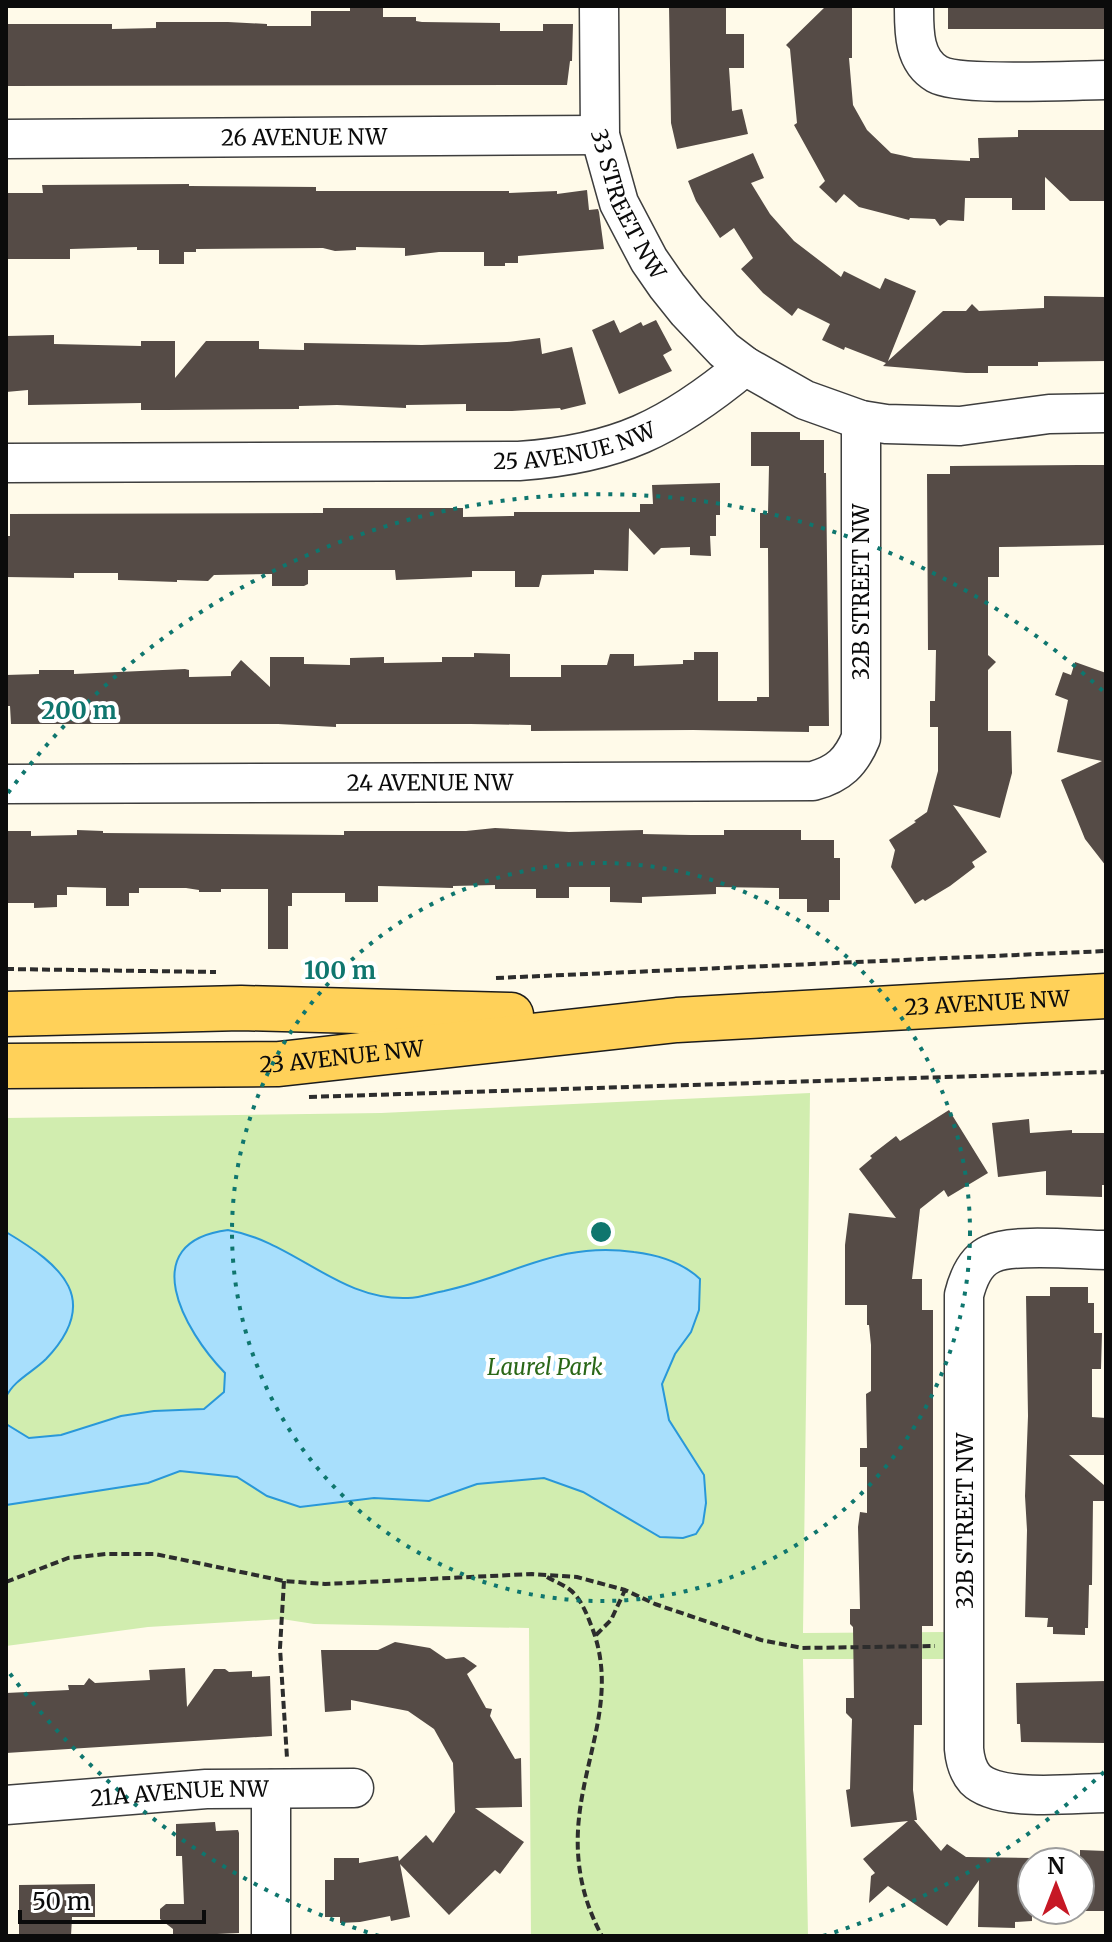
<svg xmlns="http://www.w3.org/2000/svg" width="1112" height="1942" font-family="Merriweather,serif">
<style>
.green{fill:#d1edaf}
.water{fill:#a8dffc;stroke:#2998d9;stroke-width:2}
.building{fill:#554b46}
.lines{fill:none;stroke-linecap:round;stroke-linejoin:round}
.minor-casing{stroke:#3e3e3e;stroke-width:41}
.major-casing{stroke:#1c1c1c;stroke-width:47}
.path{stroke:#2d2d2d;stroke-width:4;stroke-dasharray:8 4;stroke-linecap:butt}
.minor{stroke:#fff;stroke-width:38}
.major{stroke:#ffd159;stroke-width:44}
.ring{fill:none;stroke:#0f766e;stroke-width:4;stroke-dasharray:4 8}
.labels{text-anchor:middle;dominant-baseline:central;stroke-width:8;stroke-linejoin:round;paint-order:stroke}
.street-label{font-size:22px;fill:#0b0b0b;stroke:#fff}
.park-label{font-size:22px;font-style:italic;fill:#2a6717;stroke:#fff}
.centre{fill:#0f766e;stroke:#fff;stroke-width:4}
.ring-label{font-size:24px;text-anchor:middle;font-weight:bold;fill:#0f766e;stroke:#fff;stroke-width:8;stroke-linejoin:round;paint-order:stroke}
</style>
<rect width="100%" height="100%" fill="#fffae9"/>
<polygon class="green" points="810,1093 803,1633 946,1632 946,1659 803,1659 808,1936 531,1936 529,1628 314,1624 282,1619 148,1627 6,1646 6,1118 381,1113"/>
<g class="water">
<path d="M228 1230C295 1242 339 1301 408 1298 420 1298 433 1293 444 1291 514 1276 558 1241 634 1252 659 1255 682 1262 700 1279L699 1310 691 1332 675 1354 662 1384 669 1420 704 1475 706 1503 703 1523 696 1534 683 1538 660 1537 583 1492 544 1478 477 1484 429 1501 374 1498 300 1507 267 1496 237 1477 180 1471 148 1483 6 1505V1424L29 1438 61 1435 121 1416 154 1411 204 1409 224 1392 225 1373C184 1331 134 1242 228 1230Z"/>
<path d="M6 1232C63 1266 102 1300 46 1359 33 1372 14 1380 6 1397Z"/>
</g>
<g class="building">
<polygon points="350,6 383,6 383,17 416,17 416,21 422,22 500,23 500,31 543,31 543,24 573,24 572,61 570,61 567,85 8,86 6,24 112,24 112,29 156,28 156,22 228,22 267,24 267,26 311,26 311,11 350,11"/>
<polygon points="669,6 726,6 726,34 744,34 744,68 729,68 732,111 742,109 748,134 677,149 671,123"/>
<polygon points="826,6 852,6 852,58 849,58 853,105 867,130 891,153 914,158 970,161 970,158 979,158 978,138 1018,137 1018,130 1106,130 1104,201 1070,201 1045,177 1045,210 1012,210 1012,198 965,198 964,221 948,220 940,226 935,219 910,218 909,220 859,207 844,194 836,203 819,187 825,181 794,125 797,123 790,49 786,45"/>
<rect x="948" y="6" width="158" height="23"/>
<polygon points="753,153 764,178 751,183 770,214 794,241 841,277 844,271 880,289 885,278 916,291 888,361 943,311 966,311 972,304 979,311 1044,308 1044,296 1106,297 1106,361 1038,362 1038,366 988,366 988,373 966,373 883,366 886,363 845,347 844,350 822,340 830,324 798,308 792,316 763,293 741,269 753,258 734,228 720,238 696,201 688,181"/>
<polygon points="189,184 189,186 316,187 316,191 509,191 509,193 557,191 557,194 587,190 589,210 598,209 599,212 604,249 518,256 518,263 505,263 505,266 484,266 484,252 439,252 405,256 405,248 356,247 356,250 335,251 323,248 196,249 196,252 184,252 184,264 159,264 159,250 137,250 137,247 70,249 70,259 6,259 6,193 43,193 42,185"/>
<polygon points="614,320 620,333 641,322 643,326 656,320 672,350 663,355 672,371 619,394 592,330"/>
<polygon points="54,335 54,344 141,346 141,341 175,341 175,378 206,341 259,341 259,349 304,350 304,343 422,345 507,342 540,338 542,354 572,347 586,404 561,410 560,408 512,411 466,411 466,404 406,405 406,408 337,405 299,406 299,409 166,410 141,410 141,403 28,405 28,390 6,392 6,336"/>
<polygon points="751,432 800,432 800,440 824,440 824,473 826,473 829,726 809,726 809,732 693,730 531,731 531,725 471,724 336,724 336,727 278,724 11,724 10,706 6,706 6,675 39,674 39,670 74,670 74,674 185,669 189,670 189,677 231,676 231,672 241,660 270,687 270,657 304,657 304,664 350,665 350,658 384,657 384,663 442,662 442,657 474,657 474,653 510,654 510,677 561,677 561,665 607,665 610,654 634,654 634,666 683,664 683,660 694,660 694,652 718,652 718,701 757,701 757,697 769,697 768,548 760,548 760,513 768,513 769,466 751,466"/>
<polygon points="1079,465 1105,465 1105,545 999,547 999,577 988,577 988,655 996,662 988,670 988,731 1011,731 1012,773 1000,818 953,805 987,852 972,862 975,867 950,886 925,901 923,899 915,904 891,867 895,850 889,840 916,822 914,821 927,812 938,771 938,727 930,727 930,701 935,701 936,650 928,650 927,474 950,474 950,466"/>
<polygon points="720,483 720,515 716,515 716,536 710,536 711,556 690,555 690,547 661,548 654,555 629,528 628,571 594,570 594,574 542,575 539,587 515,587 515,571 472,571 472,577 396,580 395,570 308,570 308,584 304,586 272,586 272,574 214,575 208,581 177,580 177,582 118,580 118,573 74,573 74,578 6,577 6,536 10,536 10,514 323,513 323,508 463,508 463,517 514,516 514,512 640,512 640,504 653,504 652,485"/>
<polygon points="1075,662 1106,673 1106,866 1085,839 1061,780 1102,761 1057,752 1068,700 1055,695 1063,672 1071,675"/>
<polygon points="495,828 569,832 643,830 643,834 691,835 724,835 724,830 801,830 801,840 834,840 834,858 840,858 840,900 829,900 829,912 807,912 807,899 779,899 779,888 716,887 716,894 642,897 642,903 610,902 610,887 569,887 569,898 536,898 536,889 495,889 495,885 453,886 453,888 378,886 378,902 345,902 345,893 292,893 292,906 288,906 288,949 268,949 268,889 221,889 221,892 199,892 199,890 186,888 139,888 139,893 129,893 129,906 106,906 106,888 67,887 67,895 57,895 57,907 34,908 34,903 6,903 6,831 31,831 31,836 77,835 77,830 103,831 103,833 344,835 344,831 466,831"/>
<polygon points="949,1110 988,1173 948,1197 944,1190 920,1209 912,1279 922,1279 922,1310 933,1310 933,1626 922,1626 922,1725 914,1725 913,1790 917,1820 914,1820 941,1851 947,1844 966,1857 1032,1858 1032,1921 1015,1922 1015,1928 978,1927 979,1880 947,1926 888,1886 869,1903 871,1876 875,1873 863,1859 908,1821 851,1827 846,1790 850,1789 852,1719 846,1713 846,1698 854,1698 853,1627 850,1624 850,1609 860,1609 858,1527 860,1512 867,1513 867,1467 860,1467 860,1448 867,1448 866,1394 871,1391 871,1345 869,1325 867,1325 867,1305 845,1305 845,1245 849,1213 896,1218 859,1169 872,1158 870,1156 896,1136 900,1141"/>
<polygon points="1029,1119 1030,1133 1072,1130 1072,1133 1106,1133 1106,1180 1105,1185 1102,1185 1102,1197 1046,1195 1046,1171 998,1177 992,1123"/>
<polygon points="1050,1287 1088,1287 1088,1303 1094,1303 1094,1333 1102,1333 1101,1369 1092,1369 1092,1417 1106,1418 1106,1455 1069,1455 1104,1485 1104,1501 1093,1501 1092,1585 1089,1585 1088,1628 1085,1628 1085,1635 1053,1634 1053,1627 1047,1627 1048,1618 1025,1617 1027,1530 1025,1496 1028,1416 1026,1296 1050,1296"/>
<polygon points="395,1642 430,1648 446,1659 464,1657 477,1666 467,1674 486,1708 492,1709 490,1716 515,1759 521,1758 522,1807 475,1808 524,1842 500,1874 495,1870 449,1915 400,1864 410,1917 391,1921 390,1916 360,1922 340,1923 340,1917 325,1917 325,1880 334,1880 334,1858 359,1858 359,1863 398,1856 399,1861 426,1835 433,1843 455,1812 453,1763 434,1729 408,1711 351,1700 351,1710 325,1712 321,1650 378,1650"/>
<polygon points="185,1668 187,1707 214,1669 225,1669 229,1672 252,1671 252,1677 270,1676 272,1736 6,1753 6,1693 69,1690 68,1685 84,1685 89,1678 95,1683 150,1680 149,1670"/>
<polygon points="1106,1681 1106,1743 1021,1742 1020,1724 1017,1724 1016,1683"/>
<polygon points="215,1822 216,1831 238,1830 239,1833 239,1933 173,1936 173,1929 160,1919 160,1909 166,1904 184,1904 182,1856 176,1856 176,1824"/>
<polygon points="1080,1850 1106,1851 1106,1911 1080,1911"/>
<polygon points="95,1884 95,1917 72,1917 71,1936 19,1936 19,1885"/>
</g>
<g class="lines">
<g class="minor-casing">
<g id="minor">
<path id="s1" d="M599 6 600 135 619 203 649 260 667 286 687 311 724 350 745 366 805 400 861 420 886 424 960 426 1049 414 1106 413"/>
<path d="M914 6C914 30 913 60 937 74 960 87 1074 80 1106 80"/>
<path id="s2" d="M6 139 600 135"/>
<path id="s3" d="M6 463 519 461C618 454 670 428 745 366"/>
<path id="s4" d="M6 784 813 781C839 774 851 762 861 738V420"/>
<path d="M1106 1250C1080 1250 1013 1243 991 1254 975 1261 968 1279 964 1295V1749C965 1760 968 1771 975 1779 999 1803 1074 1793 1106 1793"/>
<polyline points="271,1789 271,1936"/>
<path id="s5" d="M6 1805 206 1789 354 1788"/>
</g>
</g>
<g class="major-casing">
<g id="major">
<polyline points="6,1014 241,1008 511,1015"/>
<path id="s6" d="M6 1066 279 1064 677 1020 1106 996"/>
</g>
</g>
<g class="path">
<polyline points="6,969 216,972"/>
<polyline points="496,978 1106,951"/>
<polyline points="309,1097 1106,1072"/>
<path d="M547 1577C554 1581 562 1584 569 1589 580 1597 586 1612 591 1625 620 1696 582 1758 578 1830 576 1868 584 1903 602 1936"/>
<polyline points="284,1581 280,1648 287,1758"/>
<polyline points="6,1582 68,1558 106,1554 155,1554 284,1581 325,1584 532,1574 577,1577 625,1590 655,1604 761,1640 802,1648 935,1646"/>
<polyline points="596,1635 611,1620 625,1590"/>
</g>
<use href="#minor" class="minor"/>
<use href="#major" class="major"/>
</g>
<g class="ring">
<circle cx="601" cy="1232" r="369"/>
<path d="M1104 1772A738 738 0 0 1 823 1936M379 1936A738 738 0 0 1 8 1671M8 793A738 738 0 0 1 1104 692"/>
</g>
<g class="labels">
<g class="street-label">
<text stroke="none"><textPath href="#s2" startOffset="298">26 AVENUE NW</textPath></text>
<text stroke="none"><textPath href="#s1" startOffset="204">33 STREET NW</textPath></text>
<text stroke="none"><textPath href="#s3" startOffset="570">25 AVENUE NW</textPath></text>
<text transform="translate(861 592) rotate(-90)">32B STREET NW</text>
<text stroke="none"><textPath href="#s4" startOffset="424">24 AVENUE NW</textPath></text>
<text stroke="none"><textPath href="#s6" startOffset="984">23 AVENUE NW</textPath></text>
<text stroke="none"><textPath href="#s6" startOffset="336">23 AVENUE NW</textPath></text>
<text transform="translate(965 1521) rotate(-90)">32B STREET NW</text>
<text stroke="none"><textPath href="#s5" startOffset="174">21A AVENUE NW</textPath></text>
</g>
<g class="park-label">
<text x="545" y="1367">Laurel Park</text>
</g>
</g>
<circle cx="601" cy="1232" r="12" class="centre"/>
<g class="ring-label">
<text x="79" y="719">200 m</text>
<text x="340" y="979">100 m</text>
</g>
<rect width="1112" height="1942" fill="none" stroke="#0b0b0b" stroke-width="16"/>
<g transform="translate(1056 1886)"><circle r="38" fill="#ffffff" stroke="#9d9d9d" stroke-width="2"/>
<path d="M0-6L14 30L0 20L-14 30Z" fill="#c61825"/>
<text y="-12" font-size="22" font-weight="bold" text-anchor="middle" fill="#0b0b0b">N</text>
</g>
<path d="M20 1910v12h184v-12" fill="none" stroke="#0b0b0b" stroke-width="4"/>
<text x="32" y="1910" font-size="24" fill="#0b0b0b" stroke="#ffffff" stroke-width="6" paint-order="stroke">50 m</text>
</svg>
